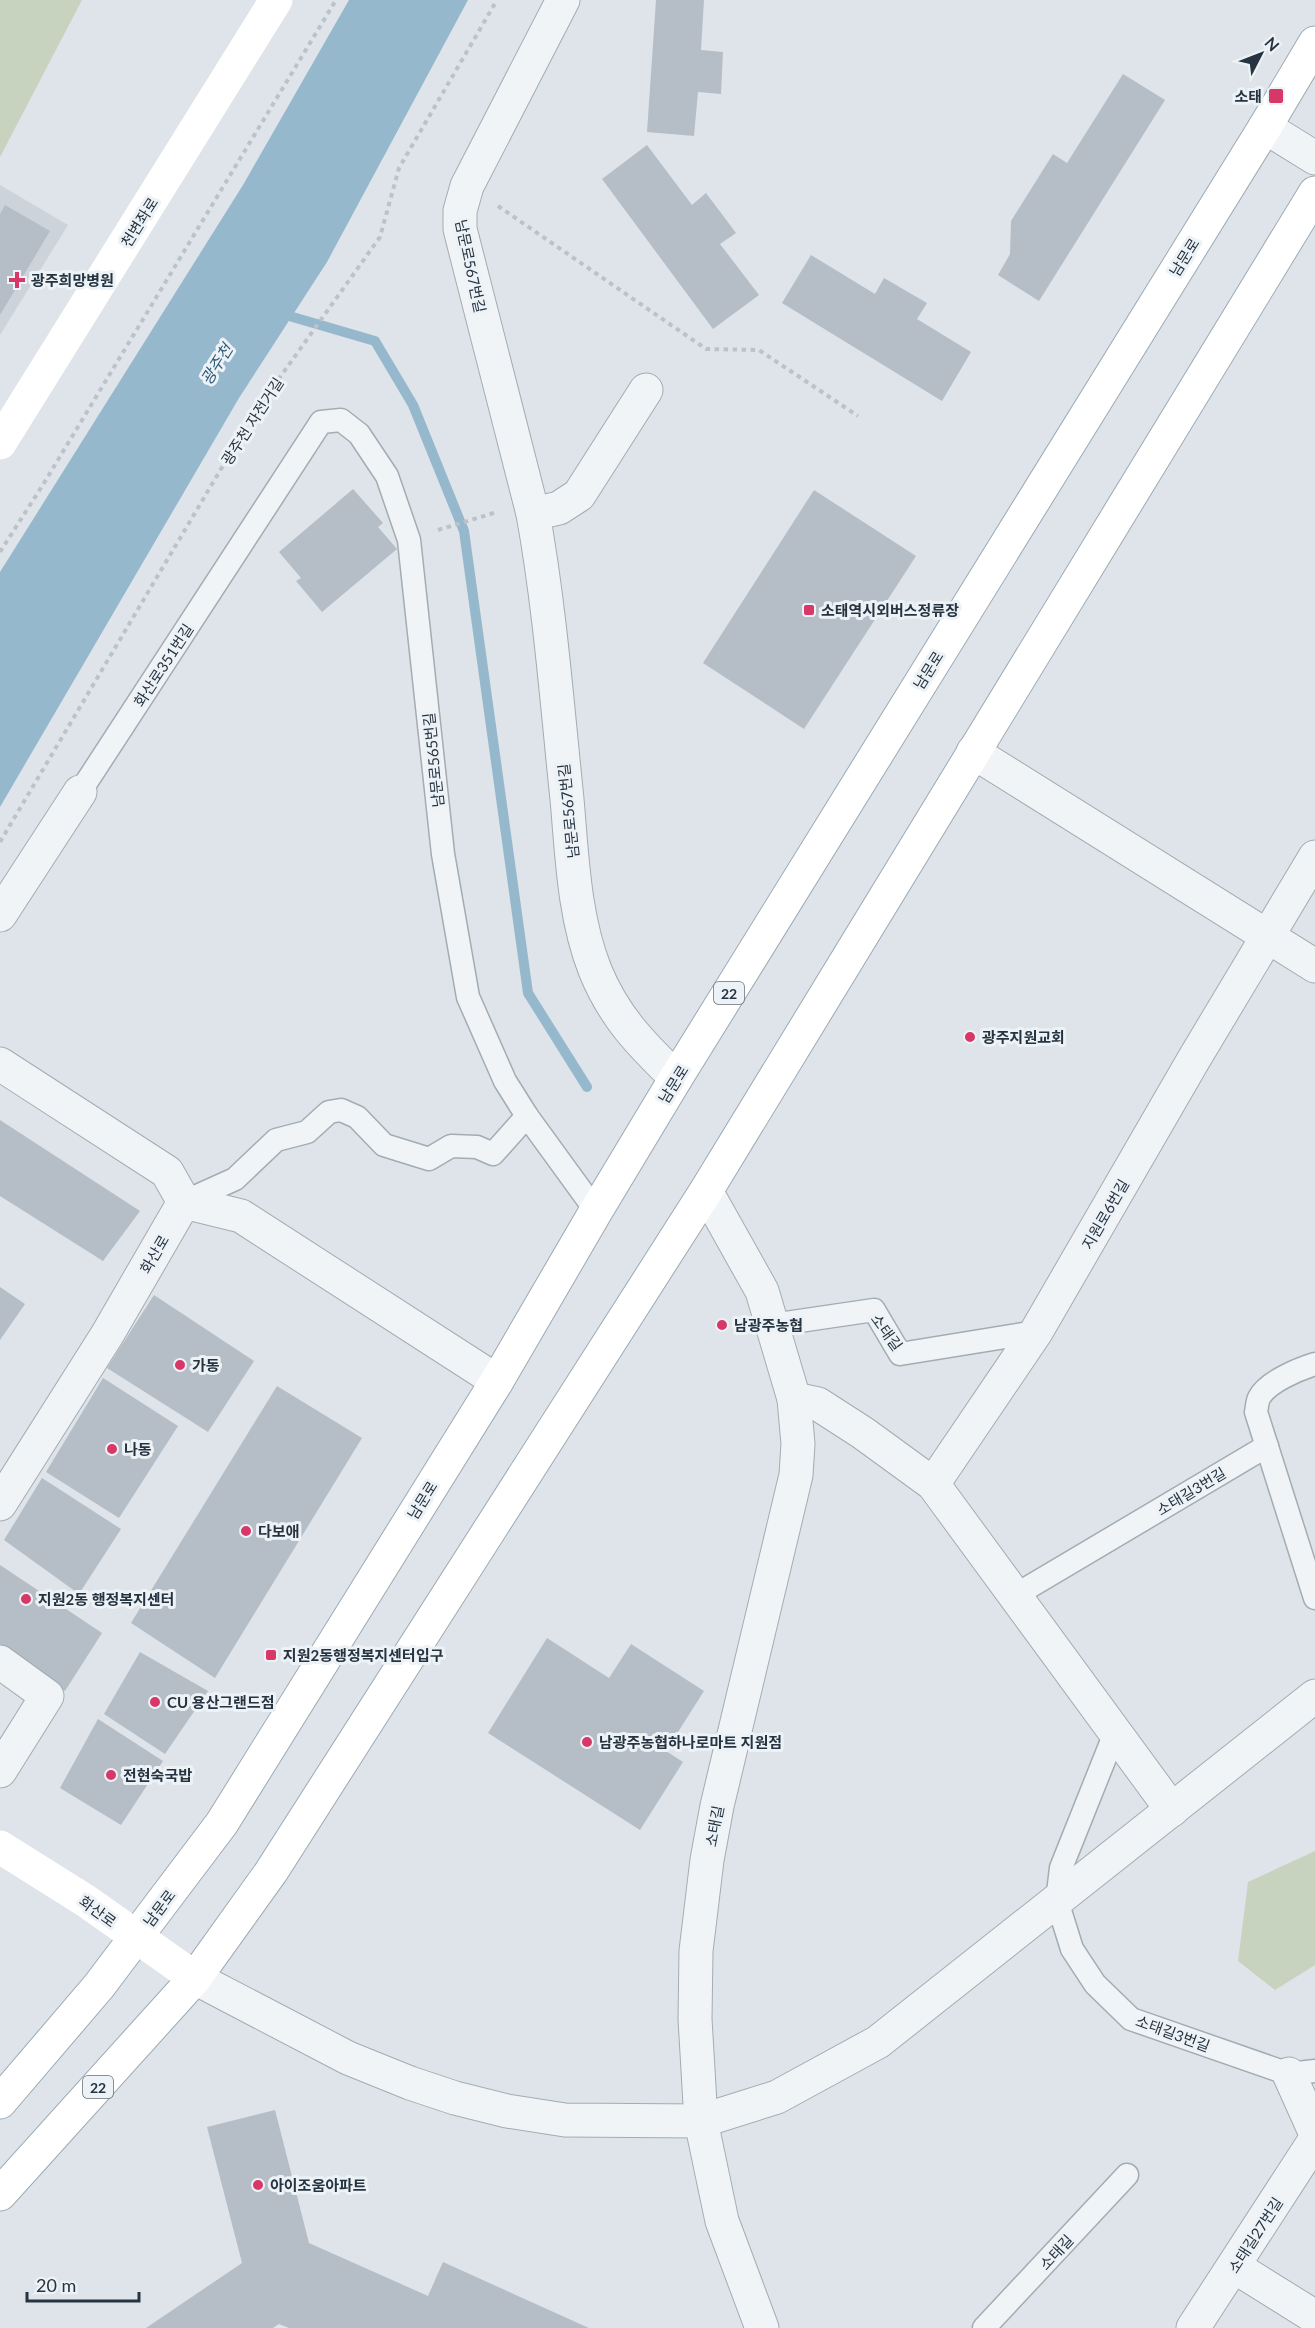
<svg xmlns="http://www.w3.org/2000/svg" width="1315" height="2328" font-family="Lato,'Noto Sans KR',sans-serif">
<style>
.built{fill:#ccd3db}
.green{fill:#c7d3be}
.water{fill:#96b8cc}
.lines{fill:none;stroke-linecap:round;stroke-linejoin:round}
.stream{stroke:#96b8cc;stroke-width:10}
.building{fill:#b5bec6}
.service-casing{stroke:#a3acb3;stroke-width:25}
.pedestrian-casing{stroke:#a3acb3;stroke-width:35}
.minor-casing{stroke:#a3acb3;stroke-width:35}
.primary-casing{stroke:#9caab5;stroke-width:35}
.path{stroke:#bcc2c8;stroke-width:4;stroke-dasharray:4.5 4.5;stroke-linecap:butt}
.service{stroke:#f1f4f7;stroke-width:22}
.pedestrian{stroke:#f1f4f7;stroke-width:33}
.minor{stroke:#f1f4f7;stroke-width:33}
.secondary{stroke:#fff;stroke-width:33}
.primary{stroke:#fff;stroke-width:33}
.poi-dot{fill:#d83868;stroke:#edf2f6;stroke-width:2}
.labels{text-anchor:middle;dominant-baseline:central;stroke-width:6;stroke-linejoin:round;paint-order:stroke}
.shield{fill:#edf2f6;stroke:#626d77;stroke-width:1.5}
.shield-label{font-size:14px;font-weight:bold;fill:#263441}
.poi-label{font-size:15px;font-weight:bold;fill:#263441;stroke:#edf2f6;text-anchor:start}
.street-label{font-size:15px;fill:#263441;stroke:#edf2f6}
.water-label{font-size:16px;font-style:italic;fill:#2d5978;stroke:#edf2f6}
</style>
<rect width="100%" height="100%" fill="#dee4e9"/>
<polygon class="built" points="0,185 68,225 0,335"/>
<g class="green">
<polygon points="0,0 82,0 0,157"/>
<polygon points="1315,1851 1315,1965 1275,1990 1238,1961 1248,1882"/>
</g>
<polygon class="water" points="349,0 468,0 327,262 239,398 0,807 0,572 243,185"/>
<g class="lines">
<polyline class="stream" points="279,313 375,341 413,405 464,531 528,993 587,1087"/>
</g>
<g class="building">
<polygon points="656,0 704,0 701,50 723,52 721,94 698,92 694,136 647,132"/>
<polygon points="1123,74 1165,100 1039,301 998,275 1010,254 1011,221 1053,154 1067,163"/>
<polygon points="647,145 692,205 706,193 736,233 720,244 759,295 713,329 602,179"/>
<polygon points="5,205 50,231 0,315 0,214"/>
<polygon points="811,255 875,294 884,278 927,303 917,319 971,352 942,401 782,303"/>
<polygon points="353,489 383,523 378,527 397,549 322,612 296,581 301,578 279,552"/>
<polygon points="814,490 916,556 804,729 703,663"/>
<polygon points="0,1120 140,1211 103,1261 0,1196"/>
<polygon points="0,1287 25,1304 0,1340"/>
<polygon points="154,1295 254,1361 208,1432 107,1368"/>
<polygon points="103,1378 178,1426 119,1518 46,1472"/>
<polygon points="277,1386 362,1438 215,1678 131,1623"/>
<polygon points="42,1478 121,1529 79,1594 4,1540"/>
<polygon points="0,1565 102,1633 65,1691 0,1648"/>
<polygon points="547,1638 609,1678 631,1644 704,1691 666,1751 683,1762 640,1830 488,1733"/>
<polygon points="140,1652 208,1691 165,1754 104,1714"/>
<polygon points="98,1719 163,1761 121,1825 60,1788"/>
<polygon points="275,2110 309,2243 428,2296 443,2262 589,2328 289,2328 279,2324 273,2328 146,2328 242,2263 207,2127"/>
</g>
<g class="lines">
<g class="service-casing">
<g id="service">
<polyline points="80,792 321,422 341,420 359,434 387,476 409,540 443,854 468,997 505,1081 527,1116 596,1211"/>
<polyline points="184,1202 235,1179 276,1140 307,1132 329,1112 341,1110 357,1117 384,1145 429,1159 451,1146 477,1147 493,1154 527,1116"/>
<polyline points="772,1325 874,1310 900,1354 1036,1332"/>
<path d="M1315 1364C1299 1369 1267 1382 1259 1398 1257 1402 1257 1408 1256 1412L1315 1598"/>
<polyline points="1014,1596 1267,1446"/>
<polyline points="1115,1733 1061,1868 1057,1901 1072,1949 1095,1984 1131,2019 1289,2074 1315,2071"/>
<polyline points="984,2328 1127,2175"/>
</g>
</g>
<g class="pedestrian-casing">
<polyline id="pedestrian" points="0,1662 47,1696 0,1771"/>
</g>
<g class="minor-casing">
<g id="minor">
<polyline points="1265,127 1315,158"/>
<path d="M646 390 579 495 559 508 533 514C550 608 557 704 567 799 572 856 574 917 595 970 614 1017 641 1044 676 1078"/>
<polyline points="533,514 460,229 460,211 467,186 563,0"/>
<polyline points="973,752 1315,966"/>
<polyline points="0,915 80,792"/>
<polyline points="0,1064 167,1172 184,1202 107,1335 0,1504"/>
<polyline points="706,1191 762,1291 794,1399 798,1444 796,1475 717,1806 707,1860 696,1951 695,2019 701,2121 722,2221 762,2328"/>
<polyline points="184,1202 241,1216 497,1381"/>
<polyline points="794,1399 818,1404 863,1433 933,1484 1172,1810"/>
<polyline points="933,1484 1036,1332 1194,1059 1315,857"/>
<polyline points="195,1978 348,2058 410,2083 455,2098 507,2111 565,2120 701,2121 777,2097 878,2042 1315,1696"/>
<polyline points="1289,2074 1315,2132"/>
<polyline points="1235,2267 1315,2317"/>
<polyline points="1193,2328 1315,2140"/>
</g>
</g>
<g class="primary-casing">
<g id="primary">
<polyline points="0,2102 99,1986 222,1823 497,1381 596,1211 676,1078 1265,127 1315,43"/>
<polyline points="0,2194 195,1978 271,1872 706,1191 1315,193"/>
</g>
</g>
<g class="path">
<polyline points="498,206 706,349 759,350 858,416"/>
<polyline points="438,530 497,512"/>
<polyline points="0,552 44,483 336,0"/>
<polyline points="0,842 253,415 380,237 399,168 497,0"/>
</g>
<use href="#service" class="service"/>
<use href="#pedestrian" class="pedestrian"/>
<use href="#minor" class="minor"/>
<g class="secondary">
<polyline points="0,443 276,0"/>
<polyline points="0,1847 86,1901 195,1978"/>
</g>
<use href="#primary" class="primary"/>
</g>
<g class="poi-dot">
<rect x="1268" y="88" width="16" height="16" rx="3"/>
<path d="M14 271h6v6h6v6h-6v6h-6v-6h-6v-6h6z"/>
<rect x="803" y="604" width="12" height="12" rx="3"/>
<circle cx="970" cy="1037" r="6"/>
<circle cx="722" cy="1325" r="6"/>
<circle cx="180" cy="1365" r="6"/>
<circle cx="112" cy="1449" r="6"/>
<circle cx="246" cy="1531" r="6"/>
<circle cx="26" cy="1599" r="6"/>
<rect x="265" y="1649" width="12" height="12" rx="3"/>
<circle cx="155" cy="1702" r="6"/>
<circle cx="587" cy="1742" r="6"/>
<circle cx="111" cy="1775" r="6"/>
<circle cx="258" cy="2185" r="6"/>
</g>
<g class="labels">
<g class="shield">
<rect x="714" y="982" width="30" height="22" rx="4.5"/>
<rect x="83" y="2076" width="30" height="22" rx="4.5"/>
</g>
<g class="shield-label">
<text x="729" y="993">22</text>
<text x="98" y="2087">22</text>
</g>
<g class="poi-label">
<text x="1262" y="96" text-anchor="end">소태</text>
<text x="31" y="280">광주희망병원</text>
<text x="821" y="610">소태역시외버스정류장</text>
<text x="982" y="1037">광주지원교회</text>
<text x="734" y="1325">남광주농협</text>
<text x="192" y="1365">가동</text>
<text x="124" y="1449">나동</text>
<text x="258" y="1531">다보애</text>
<text x="38" y="1599">지원2동 행정복지센터</text>
<text x="283" y="1655">지원2동행정복지센터입구</text>
<text x="167" y="1702">CU 용산그랜드점</text>
<text x="599" y="1742">남광주농협하나로마트 지원점</text>
<text x="123" y="1775">전현숙국밥</text>
<text x="270" y="2185">아이조움아파트</text>
</g>
<g class="street-label">
<text transform="translate(139 222) rotate(-58)">천변좌로</text>
<text transform="translate(1184 257) rotate(-58)">남문로</text>
<text transform="translate(471 266) rotate(78)">남문로567번길</text>
<text transform="translate(252 421) rotate(-57)">광주천 자전거길</text>
<text transform="translate(163 665) rotate(-57)">화산로351번길</text>
<text transform="translate(928 670) rotate(-58)">남문로</text>
<text transform="translate(433 760) rotate(-96)">남문로565번길</text>
<text transform="translate(568 811) rotate(-96)">남문로567번길</text>
<text transform="translate(673 1084) rotate(-58)">남문로</text>
<text transform="translate(1105 1214) rotate(-60)">지원로6번길</text>
<text transform="translate(154 1254) rotate(-60)">화산로</text>
<text transform="translate(887 1332) rotate(54)">소태길</text>
<text transform="translate(1191 1491) rotate(-31)">소태길3번길</text>
<text transform="translate(422 1500) rotate(-58)">남문로</text>
<text transform="translate(714 1826) rotate(-79)">소태길</text>
<text transform="translate(159 1908) rotate(-53)">남문로</text>
<text transform="translate(98 1911) rotate(36)">화산로</text>
<text transform="translate(1173 2033) rotate(20)">소태길3번길</text>
<text transform="translate(1255 2235) rotate(-57)">소태길27번길</text>
<text transform="translate(1056 2252) rotate(-47)">소태길</text>
</g>
<g class="water-label">
<text transform="translate(216 364) rotate(-58)">광주천</text>
</g>
</g>
<g transform="translate(1261 54) rotate(48)" stroke="#edf2f6" stroke-width="4.5" paint-order="stroke">
<path d="M0-4.5L10 22L0 15L-10 22Z" fill="#263441"/>
<text y="-9" font-size="16" font-weight="bold" text-anchor="middle" fill="#263441">N</text>
</g>
<path d="M27 2292v9h112v-9" fill="none" stroke="#263441" stroke-width="3"/>
<text x="36" y="2292" font-size="18" fill="#263441" stroke="#edf2f6" stroke-width="4.5" paint-order="stroke">20 m</text>
</svg>
